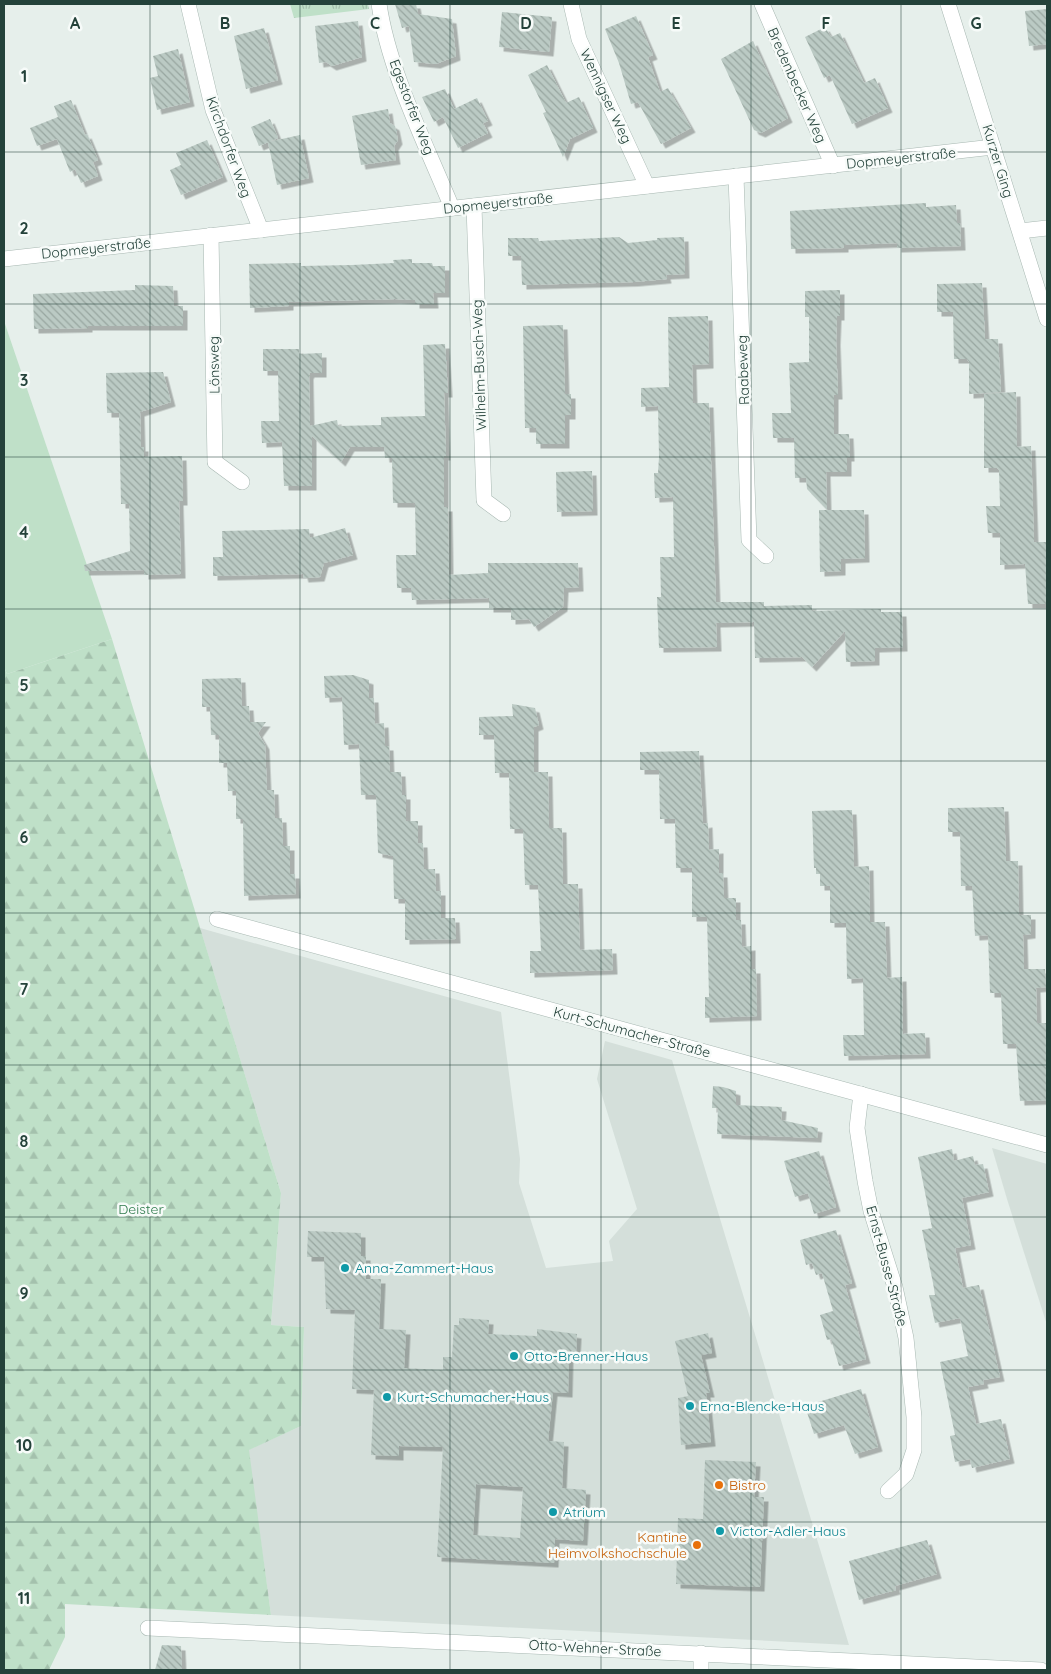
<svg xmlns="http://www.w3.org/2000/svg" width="1051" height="1674" font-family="Quicksand,sans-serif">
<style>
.built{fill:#d4dfda}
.green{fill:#bfe0c8}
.forest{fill:url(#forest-firs)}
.park{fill:url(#park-tufts)}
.building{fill:url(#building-back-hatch);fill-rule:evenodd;filter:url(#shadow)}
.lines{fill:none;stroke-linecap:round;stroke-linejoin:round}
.street-casing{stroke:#a8b8b2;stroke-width:16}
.street{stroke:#fff;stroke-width:15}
.grid{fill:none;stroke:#24423a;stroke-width:1;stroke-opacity:0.55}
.culture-dot{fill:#0f9aa8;stroke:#f7fbf9;stroke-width:2}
.food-dot{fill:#e8710a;stroke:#f7fbf9;stroke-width:2}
.labels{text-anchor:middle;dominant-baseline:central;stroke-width:5;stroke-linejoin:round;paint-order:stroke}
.street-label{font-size:14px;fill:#24423a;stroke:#f7fbf9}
.park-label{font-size:14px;fill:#2d7a4b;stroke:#f7fbf9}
.culture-label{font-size:14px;fill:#0d838f;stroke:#f7fbf9;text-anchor:start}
.food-label{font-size:14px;fill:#c56008;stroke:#f7fbf9;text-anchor:start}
.grid-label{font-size:16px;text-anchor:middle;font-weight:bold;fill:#24423a;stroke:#f7fbf9;stroke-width:5;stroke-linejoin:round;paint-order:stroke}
</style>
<defs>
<pattern id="forest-firs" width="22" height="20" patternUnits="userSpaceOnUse" patternTransform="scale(1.25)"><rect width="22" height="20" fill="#bfe0c8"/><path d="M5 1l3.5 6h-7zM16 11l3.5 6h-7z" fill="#a4c1ad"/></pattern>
<pattern id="park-tufts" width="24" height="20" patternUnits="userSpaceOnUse" patternTransform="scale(1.25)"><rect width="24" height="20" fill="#bfe0c8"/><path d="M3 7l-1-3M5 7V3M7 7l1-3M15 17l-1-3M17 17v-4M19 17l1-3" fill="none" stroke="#a4c1ad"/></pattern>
<pattern id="building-back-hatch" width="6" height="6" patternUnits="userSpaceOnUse" patternTransform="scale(1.25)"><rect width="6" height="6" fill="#bbcac4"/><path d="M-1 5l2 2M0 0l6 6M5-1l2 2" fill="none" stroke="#98a6a0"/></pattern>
<filter id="shadow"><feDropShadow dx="4.5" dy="4.5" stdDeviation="0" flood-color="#0004"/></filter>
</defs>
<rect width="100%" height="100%" fill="#e6efeb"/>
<g class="built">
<polygon points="200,928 501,1012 520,1159 519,1183 546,1268 613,1261 609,1241 637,1209 597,1079 605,1041 672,1060 849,1645 271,1615 248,1450 301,1426 304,1327 271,1325 281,1193"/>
<polygon points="992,1148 1047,1164 1047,1325 1007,1199"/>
</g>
<polygon class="green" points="4,321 112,639 7,674 4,667"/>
<polygon class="forest" points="112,639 281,1193 271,1325 304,1327 301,1426 249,1450 271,1615 65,1604 65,1637 49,1670 4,1670 4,667 7,674"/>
<polygon class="park" points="290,4 368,4 369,9 294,18"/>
<g class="building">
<polygon points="395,4 416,4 418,14 452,19 456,56 436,64 414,62 409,26 402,28"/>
<polygon points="1047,9 1047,44 1029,46 1025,11"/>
<polygon points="502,12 552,17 549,52 499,47"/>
<polygon points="636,16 653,55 648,57 660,92 668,88 691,128 661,144 638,102 631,104 619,63 605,29"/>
<polygon points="358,21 362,57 332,66 326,62 319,63 315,26"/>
<polygon points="825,27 831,37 840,33 864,83 875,78 888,108 852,124 830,75 824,78 805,37"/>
<polygon points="264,28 278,80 246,89 234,36"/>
<polygon points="753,41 788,118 761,133 754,130 721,59"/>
<polygon points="178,49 190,102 157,110 150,78 158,76 153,56"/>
<polygon points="547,65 566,103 579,97 593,128 570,139 563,157 543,113 546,112 528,75"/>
<polygon points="445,89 454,109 477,98 488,121 483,123 488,133 458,148 443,117 434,122 422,97"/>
<polygon points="71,100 85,135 87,134 98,160 93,162 98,176 81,183 75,169 70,172 57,139 37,146 30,128 58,117 54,106"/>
<polygon points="388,109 390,123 395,126 398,140 394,146 396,160 361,165 352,116"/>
<polygon points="270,119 278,138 259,146 251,127"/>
<polygon points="300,135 309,178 277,185 268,142"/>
<polygon points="207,140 223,177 181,195 170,170 181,165 176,153"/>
<polygon points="926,203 926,207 956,205 957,223 960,223 961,246 897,248 897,243 844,245 844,248 791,249 790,211"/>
<polygon points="619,237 628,243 657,240 657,238 684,237 685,274 666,275 667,279 634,282 522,285 521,256 508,256 508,238 538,238 539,241"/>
<polygon points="412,259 412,263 432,263 433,266 445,266 445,293 433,293 434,304 415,304 415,300 395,299 289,302 289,306 250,308 249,264 301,263 301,266 352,265 394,263 393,260"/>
<polygon points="982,283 985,339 998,339 1001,392 969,394 969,362 967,359 954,359 953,312 937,312 937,284"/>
<polygon points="135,285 173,286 174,306 183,306 183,326 88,326 88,328 34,329 33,294 135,290"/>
<polygon points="840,290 840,316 837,316 836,341 838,395 834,395 834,434 849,434 850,457 847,457 847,472 826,472 827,510 864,510 865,558 841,559 841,571 820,572 819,510 827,510 807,489 806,478 795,478 794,438 773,438 772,413 791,413 789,363 809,362 809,317 805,317 805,291"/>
<polygon points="708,316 709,364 692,365 693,403 709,403 716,602 764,602 764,606 812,605 812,611 881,609 881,612 902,612 903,647 875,648 875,661 846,662 845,631 812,667 802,657 755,658 754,622 716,623 717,647 659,648 657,597 661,597 660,557 674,557 673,497 655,498 654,473 658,473 659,457 658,406 641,407 641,388 669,387 668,317"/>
<polygon points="563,325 565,394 571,394 571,415 565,415 565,444 536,444 536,428 525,428 523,326"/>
<polygon points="445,344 448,393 444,393 446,456 444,456 444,507 448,507 449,575 488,573 488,563 578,563 579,587 564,588 563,607 534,627 529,619 511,620 511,608 489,608 489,598 412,600 411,588 397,588 396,555 416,555 415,503 393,503 392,458 385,458 384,447 350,447 341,462 312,436 312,486 284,486 282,442 262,443 261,421 279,421 278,371 263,371 263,349 299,349 299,354 322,353 322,373 310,373 309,375 310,426 337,420 338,426 381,425 381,417 425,416 423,345"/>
<polygon points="163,372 171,402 140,412 141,447 144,447 144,457 182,456 183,501 179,501 181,574 144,575 144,570 85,571 84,565 130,551 129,504 121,504 119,413 107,413 106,373"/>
<polygon points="1016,392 1017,447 1031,446 1034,542 1047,542 1047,604 1028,604 1025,564 1000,565 1000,533 988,533 986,506 1000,506 999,470 997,468 984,468 984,394"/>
<polygon points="592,471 593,511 557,512 556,472"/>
<polygon points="345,528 353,555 324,563 320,577 304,578 303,574 213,576 213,557 223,557 222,531 309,529 310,538"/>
<polygon points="353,675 369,680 369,698 374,698 375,724 384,723 385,746 389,746 390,772 401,772 402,795 406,795 406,821 418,821 418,843 423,843 424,869 435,869 436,891 441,891 441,918 455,918 456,939 405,940 405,899 394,899 393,856 378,853 376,795 361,795 359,744 344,745 342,697 325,698 324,676"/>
<polygon points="241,678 242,706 249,706 250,722 266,722 258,733 265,745 267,790 274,790 275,818 282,818 283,846 290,846 290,874 295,874 296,894 244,896 243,819 236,819 236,791 228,791 227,763 219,763 219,735 211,735 210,707 202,707 202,679"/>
<polygon points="512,704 535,708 539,725 534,727 534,772 548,772 549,828 562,828 563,884 578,884 580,950 612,949 613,970 530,973 530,951 541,951 538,885 525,885 523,829 510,829 509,773 495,773 494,735 479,735 479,717 513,716"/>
<polygon points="699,751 703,824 708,823 709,850 719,849 719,873 723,873 724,898 736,898 736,920 741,920 742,947 751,946 751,969 756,969 757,1016 705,1018 705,997 709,997 707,917 692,917 692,868 676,868 675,819 660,819 659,770 640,770 640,752"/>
<polygon points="1004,807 1006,861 1018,861 1019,915 1031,915 1031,934 1023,935 1024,969 1045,969 1046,987 1036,988 1037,1023 1047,1023 1047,1100 1020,1101 1016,1044 1003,1044 1001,993 990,993 988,935 975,936 972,886 961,886 960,832 948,832 948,808"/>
<polygon points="852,810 854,867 869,866 870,922 885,922 887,978 902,977 903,1034 925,1033 926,1054 844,1056 843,1035 864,1035 863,978 847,979 846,923 830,923 830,886 820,886 820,874 816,874 816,868 814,868 812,811"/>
<polygon points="713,1086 723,1087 736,1091 736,1105 782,1107 781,1120 818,1128 817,1138 717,1134 718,1108 712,1108"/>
<polygon points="952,1149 954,1161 973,1156 975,1165 983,1164 989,1192 962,1198 971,1245 955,1248 963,1288 979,1285 1000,1377 983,1380 984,1384 968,1387 976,1424 1001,1419 1010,1459 972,1468 970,1459 955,1462 950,1436 955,1435 940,1362 968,1356 960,1318 935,1323 929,1295 935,1295 933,1283 922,1230 932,1228 918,1157"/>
<polygon points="819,1151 836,1207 814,1214 808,1193 795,1197 784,1161"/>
<polygon points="836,1230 852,1283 845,1285 866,1359 839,1366 831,1339 827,1340 820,1315 833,1311 822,1273 816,1275 812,1263 806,1265 800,1240"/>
<path d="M308 1231 361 1233V1256H366V1279H381L379 1329 406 1330 404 1368 443 1370V1357H452L454 1325H459V1318L489 1320 488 1334 537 1336V1329L577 1334 576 1352H569L568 1393 553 1392 548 1441 564 1442 562 1488 586 1490 583 1541 555 1539 554 1563 437 1557 443 1447 399 1446V1456L371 1455 374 1390 352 1389 355 1310 326 1309 324 1257H307ZM476 1484 523 1487 520 1538 473 1535Z"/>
<polygon points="708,1333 712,1353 701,1355 710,1393 706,1393 711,1442 681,1445 678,1398 688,1396 675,1341"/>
<polygon points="861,1389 878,1447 855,1454 844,1425 814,1434 805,1406"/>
<polygon points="705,1460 756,1462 754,1497 764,1497 760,1587 676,1584 678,1518 703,1519"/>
<polygon points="927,1540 937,1574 895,1586 896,1590 859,1600 849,1561"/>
<polygon points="162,1645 181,1646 182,1670 155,1670"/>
</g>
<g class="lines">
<g class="street-casing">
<g id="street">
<polyline points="188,4 213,110 261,230"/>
<path d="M379 4C389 72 426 144 452 208"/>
<polyline points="571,4 579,39 647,186"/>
<polyline points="762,4 833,166"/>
<polyline points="948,4 1047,319"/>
<polyline points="736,176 749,540 766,556"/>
<polyline points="474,206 484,500 503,514"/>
<polyline points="1020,231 1047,228"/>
<polyline points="211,235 215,462 242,482"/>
<polyline points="4,259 993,147"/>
<polyline points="217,919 1047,1145"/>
<polyline points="861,1094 857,1128 865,1181 871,1211 895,1287 906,1338 914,1417 914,1450 906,1474 888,1491"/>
<polyline points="148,1628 1041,1670"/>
<polyline points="701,1670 701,1653"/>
</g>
</g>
<use href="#street" class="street"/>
</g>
<path class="grid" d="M150 4V1670M300 4V1670M450 4V1670M601 4V1670M751 4V1670M901 4V1670M4 152H1047M4 304H1047M4 457H1047M4 609H1047M4 761H1047M4 913H1047M4 1065H1047M4 1217H1047M4 1370H1047M4 1522H1047"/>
<g class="culture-dot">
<circle cx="345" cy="1268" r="5"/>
<circle cx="514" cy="1356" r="5"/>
<circle cx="387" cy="1397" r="5"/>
<circle cx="690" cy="1406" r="5"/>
<circle cx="553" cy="1512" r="5"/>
<circle cx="720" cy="1531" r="5"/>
</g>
<g class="food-dot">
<circle cx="719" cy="1485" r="5"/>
<circle cx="697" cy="1545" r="5"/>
</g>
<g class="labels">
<g class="street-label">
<text transform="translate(797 85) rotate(66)">Bredenbecker Weg</text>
<text transform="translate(606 96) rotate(65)">Wennigser Weg</text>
<text transform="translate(412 107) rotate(69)">Egestorfer Weg</text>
<text transform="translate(229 147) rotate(70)">Kirchdorfer Weg</text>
<text transform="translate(901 158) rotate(-6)">Dopmeyerstraße</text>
<text transform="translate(998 161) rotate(73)">Kurzer Ging</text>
<text transform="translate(498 203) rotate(-6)">Dopmeyerstraße</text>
<text transform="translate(96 248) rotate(-6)">Dopmeyerstraße</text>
<text transform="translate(214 365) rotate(-91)">Lönsweg</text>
<text transform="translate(479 365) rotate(-92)">Wilhelm-Busch-Weg</text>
<text transform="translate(743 370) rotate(-92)">Raabeweg</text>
<text transform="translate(632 1032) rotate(15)">Kurt-Schumacher-Straße</text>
<text transform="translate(887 1266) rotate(75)">Ernst-Busse-Straße</text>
<text transform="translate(595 1648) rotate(3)">Otto-Wehner-Straße</text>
</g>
<g class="park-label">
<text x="141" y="1209">Deister</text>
</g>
<g class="culture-label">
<text x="355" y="1268">Anna-Zammert-Haus</text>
<text x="524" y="1356">Otto-Brenner-Haus</text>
<text x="397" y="1397">Kurt-Schumacher-Haus</text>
<text x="700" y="1406">Erna-Blencke-Haus</text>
<text x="563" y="1512">Atrium</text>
<text x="730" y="1531">Victor-Adler-Haus</text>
</g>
<g class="food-label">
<text x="729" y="1485">Bistro</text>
<text x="687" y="1537" text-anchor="end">Kantine<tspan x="687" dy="16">Heimvolkshochschule</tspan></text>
</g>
</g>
<g class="grid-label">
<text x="75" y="29">A</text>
<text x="225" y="29">B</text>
<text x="375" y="29">C</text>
<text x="526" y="29">D</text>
<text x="676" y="29">E</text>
<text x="826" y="29">F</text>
<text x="976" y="29">G</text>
<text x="24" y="82">1</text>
<text x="24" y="234">2</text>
<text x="24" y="386">3</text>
<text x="24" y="538">4</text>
<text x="24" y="691">5</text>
<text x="24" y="843">6</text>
<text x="24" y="995">7</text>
<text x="24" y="1147">8</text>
<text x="24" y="1299">9</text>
<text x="24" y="1451">10</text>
<text x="24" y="1604">11</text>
</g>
<rect width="1051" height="1674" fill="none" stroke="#24423a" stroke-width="10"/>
</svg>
